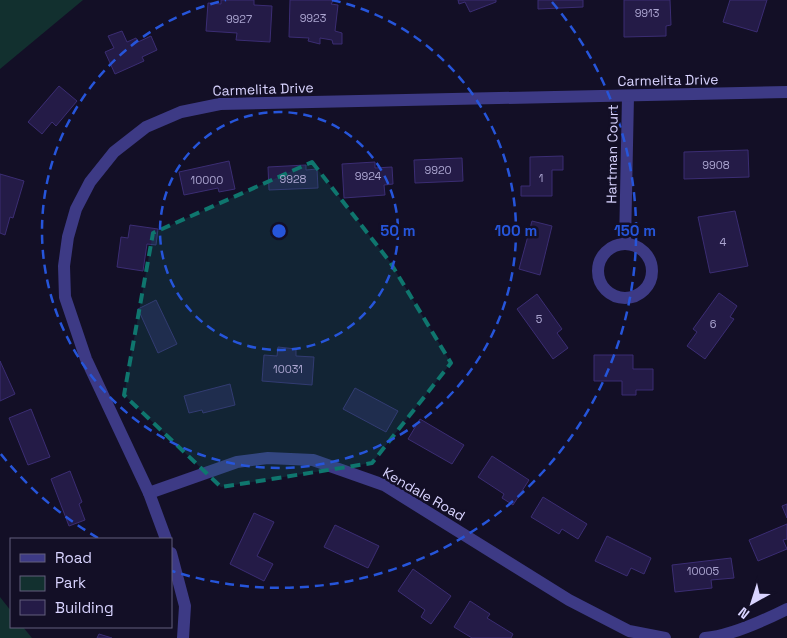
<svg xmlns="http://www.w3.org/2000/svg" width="787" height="638" font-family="'Space Grotesk',sans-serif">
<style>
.green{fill:#12302f}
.building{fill:#241b47;stroke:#3b2d73}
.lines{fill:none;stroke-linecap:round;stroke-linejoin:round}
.minor{stroke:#3d3a85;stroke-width:12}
.marked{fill:#0f766e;fill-opacity:0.2;stroke:#0f766e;stroke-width:4;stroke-dasharray:10 6;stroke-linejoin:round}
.ring{fill:none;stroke:#2655da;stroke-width:2.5;stroke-dasharray:9 6}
.labels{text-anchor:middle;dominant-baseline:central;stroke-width:5;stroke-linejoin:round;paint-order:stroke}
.number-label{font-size:11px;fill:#aca6d1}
.street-label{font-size:14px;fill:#d9d4ff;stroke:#130f26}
.centre{fill:#2655da;stroke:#130f26;stroke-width:2.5}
.ring-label{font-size:15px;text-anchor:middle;font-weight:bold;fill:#2655da;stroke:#130f26;stroke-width:5;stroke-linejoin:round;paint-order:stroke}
</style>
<rect width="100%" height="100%" fill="#130f26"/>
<g class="green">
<polygon points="0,0 83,0 0,69"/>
<polygon points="0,597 11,611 11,627 23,627 32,638 0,638"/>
</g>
<g class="building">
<polygon points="221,0 254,0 254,5 272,6 270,42 236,40 237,33 206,31 208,3 221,4"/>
<polygon points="290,0 331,0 333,1 331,4 338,5 335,31 342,33 342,44 333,44 332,40 320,38 320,44 308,41 309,38 289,37"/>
<polygon points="458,0 496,0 496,2 470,12 465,2 459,4"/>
<polygon points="538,0 583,0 583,7 538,9"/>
<polygon points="624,0 670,0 671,25 666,26 666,36 624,37"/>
<polygon points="730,0 767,0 757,32 723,22"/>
<polygon points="122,31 127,42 136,38 138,42 151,36 157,50 142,57 144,61 115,74 105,52 114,48 108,36"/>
<polygon points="59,86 77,101 56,126 52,122 42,134 28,122"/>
<polygon points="748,150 749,177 684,179 684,152"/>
<polygon points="563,156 563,170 552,170 552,196 521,196 521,186 530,186 530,157"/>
<polygon points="462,158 463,181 415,183 414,160"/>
<polygon points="229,161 235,189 219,192 218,188 184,195 179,172"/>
<polygon points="375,162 375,168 392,167 393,184 384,185 385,195 344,198 342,164"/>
<polygon points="306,165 306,170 317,169 318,188 269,190 268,167"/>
<polygon points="0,174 24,181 13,218 10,217 5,235 0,233"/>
<polygon points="735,211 748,266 710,273 698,217"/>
<polygon points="532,221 552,226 540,275 519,269"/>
<polygon points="130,225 158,229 156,245 147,244 143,271 117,267 121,237 128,238"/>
<polygon points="719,293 737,306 730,317 734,319 705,359 687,346 697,332 693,329"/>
<polygon points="537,294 562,329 557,333 568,348 553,359 517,309"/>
<polygon points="156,300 177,344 158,353 138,309"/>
<polygon points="278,347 296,349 296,356 314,357 312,385 262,381 264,355 277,356"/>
<polygon points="594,355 633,355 633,369 653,369 653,390 636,390 636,395 622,395 622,381 594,381"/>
<polygon points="0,361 15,394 0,401"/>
<polygon points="230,384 235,405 203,413 202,410 189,413 184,396"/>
<polygon points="355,388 398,411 386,432 343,409"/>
<polygon points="31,409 50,457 28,465 9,418"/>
<polygon points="420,419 464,445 452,464 408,439"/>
<polygon points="492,456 529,480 513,505 502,498 504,494 478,477"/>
<polygon points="70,471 82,502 79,504 85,520 69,526 51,479"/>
<polygon points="543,497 587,524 578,539 562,529 559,534 531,517"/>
<polygon points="787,504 787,518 782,506"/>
<polygon points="254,513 274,522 257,556 273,564 264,581 230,564"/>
<polygon points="787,524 787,539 783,540 787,549 758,561 749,540"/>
<polygon points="335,525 379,546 368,568 324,547"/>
<polygon points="607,536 651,558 644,574 631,568 627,576 595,561"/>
<polygon points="731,558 734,578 711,580 712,588 675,592 672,565"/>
<polygon points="413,569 451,596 431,624 421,617 425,610 398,591"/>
<polygon points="470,601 490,614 487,618 513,634 511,638 472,638 454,627"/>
<polygon points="99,634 112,638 97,638"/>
</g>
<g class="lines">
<g class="minor">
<polyline points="625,244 628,96"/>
<circle cx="625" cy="271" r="27"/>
<polyline points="149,493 237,462 268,458 313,460 384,485 569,600 629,631 665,638"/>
<polyline points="166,539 149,493 86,359 65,297 64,266 68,237 76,209 90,182 114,152 146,127 181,112 220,104 787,92"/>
<polyline points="171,553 185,606 183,638"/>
<path d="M705 638C731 636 763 621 787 609"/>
</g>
</g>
<path class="marked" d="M312 162 390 262 451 363 372 463 221 487 124 395 153 233Z"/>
<g class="ring">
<circle cx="279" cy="231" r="119"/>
<path d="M332 0A237 237 0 1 1 226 0"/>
<path d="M98 538A356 356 0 0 1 0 453M552 2A356 356 0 0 1 172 571"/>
</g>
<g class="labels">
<g class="number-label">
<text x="647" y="13">9913</text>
<text x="313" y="18">9923</text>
<text x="239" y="19">9927</text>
<text x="716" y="165">9908</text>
<text x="438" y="170">9920</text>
<text x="368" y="176">9924</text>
<text x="541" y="178">1</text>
<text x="293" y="179">9928</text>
<text x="207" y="180">10000</text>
<text x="723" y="242">4</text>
<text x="539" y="319">5</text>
<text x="713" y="324">6</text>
<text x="288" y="369">10031</text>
<text x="703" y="571">10005</text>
</g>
<g class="street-label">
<text transform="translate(668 80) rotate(-1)">Carmelita Drive</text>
<text transform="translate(263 89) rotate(-2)">Carmelita Drive</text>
<text transform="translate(612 154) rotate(-89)">Hartman Court</text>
<text transform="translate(424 494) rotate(30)">Kendale Road</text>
</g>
</g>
<circle cx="279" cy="231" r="8" class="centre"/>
<g class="ring-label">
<text x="398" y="236">50 m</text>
<text x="516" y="236">100 m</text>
<text x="635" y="236">150 m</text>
</g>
<rect x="10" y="538" width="162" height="90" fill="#130f26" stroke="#625e7d"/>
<rect x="20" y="554" width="25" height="8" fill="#3d3a85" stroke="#625e7d"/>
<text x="55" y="563" font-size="15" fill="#d9d4ff">Road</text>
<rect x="20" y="576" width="25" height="15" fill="#12302f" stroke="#625e7d"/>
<text x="55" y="588" font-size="15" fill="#d9d4ff">Park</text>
<rect x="20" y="600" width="25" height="15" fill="#241b47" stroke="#625e7d"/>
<text x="55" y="613" font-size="15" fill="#d9d4ff">Building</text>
<g transform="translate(752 603) rotate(219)" stroke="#130f26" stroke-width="4" paint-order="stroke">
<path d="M0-4L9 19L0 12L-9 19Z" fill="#d9d4ff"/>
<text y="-8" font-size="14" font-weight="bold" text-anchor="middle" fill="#d9d4ff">N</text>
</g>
</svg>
